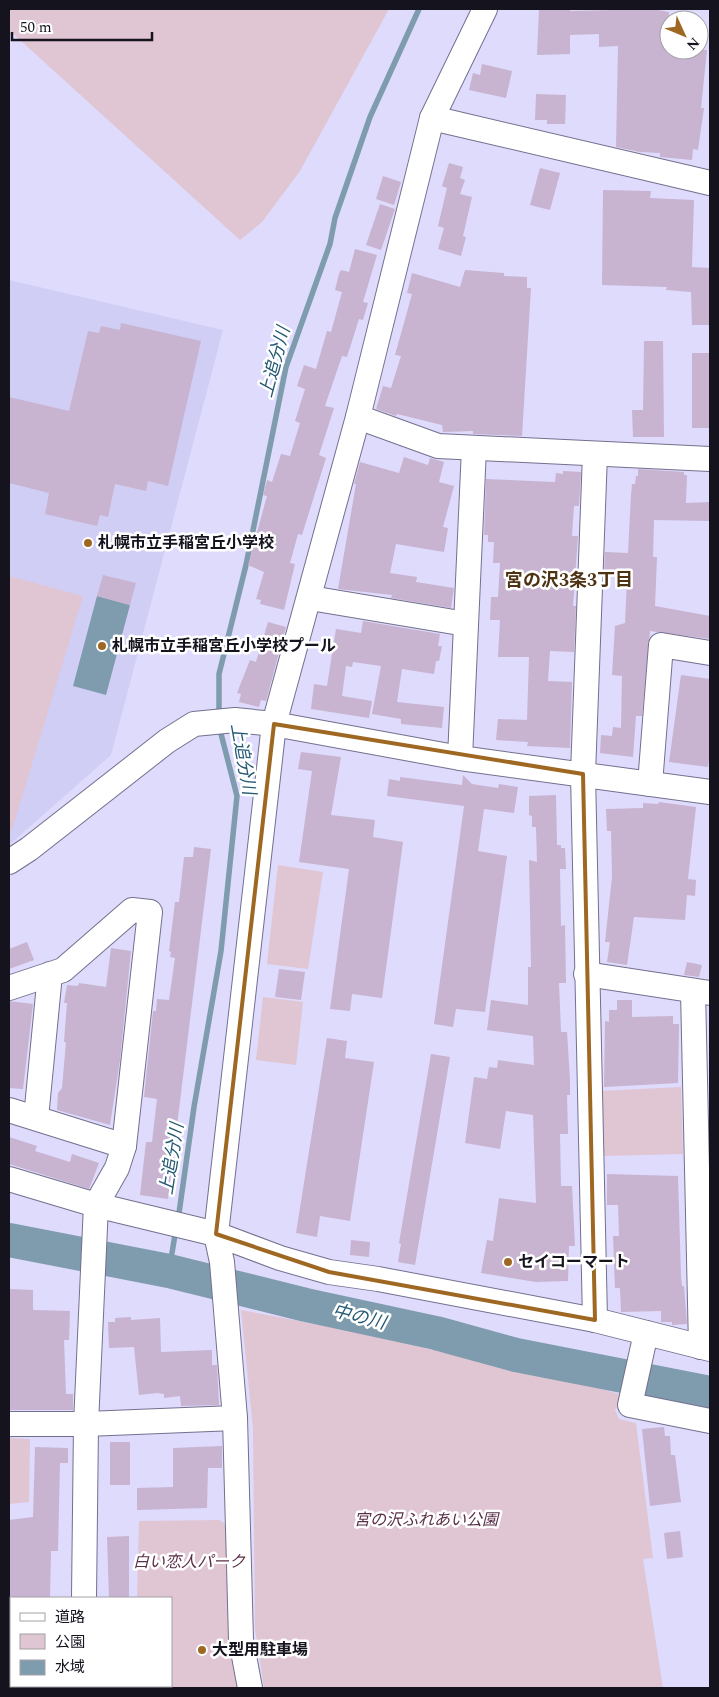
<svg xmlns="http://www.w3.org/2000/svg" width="719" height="1697" font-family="Spectral,'Noto Sans JP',serif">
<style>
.built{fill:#d1cef6}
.green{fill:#e0c5d3}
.water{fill:#7e9cad}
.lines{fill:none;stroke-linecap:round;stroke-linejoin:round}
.stream{stroke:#7e9cad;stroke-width:5.5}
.river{stroke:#7e9cad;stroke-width:34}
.building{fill:#c8b3d0}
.minor-casing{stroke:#73708e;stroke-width:26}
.minor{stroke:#fff;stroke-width:24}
.marked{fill:none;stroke:#9f6822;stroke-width:4;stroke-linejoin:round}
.poi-dot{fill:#9f6822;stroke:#fff;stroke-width:2}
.labels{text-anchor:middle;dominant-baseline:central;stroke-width:5;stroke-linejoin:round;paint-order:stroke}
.poi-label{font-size:16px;font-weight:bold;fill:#14131e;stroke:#fff;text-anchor:start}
.park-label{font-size:16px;font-style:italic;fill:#592f48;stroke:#fff}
.water-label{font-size:18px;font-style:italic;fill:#255a75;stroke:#fff}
.neighbourhood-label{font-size:18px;font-weight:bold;fill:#4e3313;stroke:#fff}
</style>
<rect width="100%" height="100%" fill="#dedbfd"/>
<polygon class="built" points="9,280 223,330 111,755 9,845"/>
<g class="green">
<polygon points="9,9 389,9 300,171 262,222 240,240 9,30"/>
<polygon points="9,576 83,596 12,830 9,832"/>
<polygon points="278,865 323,872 308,969 267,964"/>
<polygon points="263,997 303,1002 296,1065 256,1060"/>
<polygon points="681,1087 683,1154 602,1156 600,1091"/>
<path d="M241 1310 401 1340C432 1352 466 1355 498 1362 541 1371 582 1384 624 1395L615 1410 619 1419 636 1423 653 1558 643 1559 663 1688H264L255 1629 253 1429Z"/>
<polygon points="9,1438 30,1439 29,1502 9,1504"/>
<polygon points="220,1520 230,1528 243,1688 144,1688 143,1686 171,1686 171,1598 137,1598 139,1521"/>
</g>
<polygon class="water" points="97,596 130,605 106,695 73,686"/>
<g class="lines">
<g class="stream">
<polyline points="219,717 219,674 246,565 286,367 330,244 335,218 370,117 419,9"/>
<polyline points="178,1220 194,1107 221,951 237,796 219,726"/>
<polyline points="169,1271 176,1229"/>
</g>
<polyline class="river" points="9,1240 169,1271 306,1305 436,1333 516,1355 710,1393"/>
</g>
<g class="building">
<polygon points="539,9 570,9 570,11 653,9 669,12 669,50 707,50 701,108 704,108 698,150 693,149 692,160 660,157 660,153 640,152 616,147 618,46 599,47 599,34 570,35 570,54 537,55"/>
<polygon points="482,64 512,71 506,98 469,90 473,73 480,75"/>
<polygon points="536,94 566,95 565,124 547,124 547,120 535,120"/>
<polygon points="449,163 463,167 460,178 465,180 460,194 472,197 463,236 466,237 461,256 438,249 444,228 438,226 447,188 442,186"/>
<polygon points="540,168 560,173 550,210 530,205"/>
<polygon points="383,176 401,182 394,205 376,199"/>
<polygon points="603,190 651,191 650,198 694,200 692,267 710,268 710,325 692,325 691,292 666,290 667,287 602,285"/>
<polygon points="380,204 395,209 381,250 366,245"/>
<polygon points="355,249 377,255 363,302 368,303 363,320 359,319 347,357 342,356 325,406 334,408 319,455 326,458 302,535 298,534 290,563 295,564 284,610 260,604 261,600 256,599 264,572 248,565 267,496 263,495 267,480 272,482 281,454 290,456 300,423 295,421 305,389 297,386 304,365 316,369 327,331 331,332 342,292 335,290 339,274 341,270 349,272"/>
<polygon points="465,270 504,273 504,276 527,277 527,288 531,288 522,436 473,434 473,431 443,432 442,425 397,414 396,416 376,409 383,386 391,388 401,356 395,355 412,294 407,293 412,273 460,287"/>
<polygon points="121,323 201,341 168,486 148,481 146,491 115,484 108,517 100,515 97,526 45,514 49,493 9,483 9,397 69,411 88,331 99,333 101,326 120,330"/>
<polygon points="644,341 663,341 664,437 633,437 632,410 643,410"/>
<rect x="692" y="353" width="18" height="75"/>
<polygon points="404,457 428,465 430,458 444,462 439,482 454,486 443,527 448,528 444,552 396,544 390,573 417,577 416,582 454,588 451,608 391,598 392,595 338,589 356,484 354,484 360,462 399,473"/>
<polygon points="638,469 684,472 684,475 687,475 686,503 710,502 710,521 654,520 653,557 657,557 655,606 710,616 710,639 650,631 642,716 636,716 633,757 600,753 601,735 612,736 613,727 621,728 622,676 612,675 615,626 625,623 627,578 615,578 616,574 604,573 605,552 628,553 631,495 632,484 635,484 636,476 638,476"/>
<polygon points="563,471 581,472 579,506 574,506 572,536 578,536 573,606 576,606 574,652 550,651 548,681 572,682 570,748 527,746 528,742 496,740 498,719 527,720 529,657 498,657 500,620 490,620 491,597 498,597 500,563 493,563 494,542 488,542 488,535 484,535 486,479 555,482 556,473 563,474"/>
<polygon points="103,575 136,583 130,605 97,596"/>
<polygon points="363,621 440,634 438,646 442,646 439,661 436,661 434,674 402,669 397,702 444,707 442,728 401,724 401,719 372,714 381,666 353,662 352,667 346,666 342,696 372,701 369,718 311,709 314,684 327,686 336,629 361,633"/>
<polygon points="268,622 286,627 266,701 261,700 259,707 239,702 241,694 237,693 250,660 256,662"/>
<polygon points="681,675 710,679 710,751 708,767 669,762"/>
<polygon points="301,752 341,757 331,815 375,820 373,837 403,842 382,998 352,994 350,1011 330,1009 349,869 299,862 312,771 298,769"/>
<polygon points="463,775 472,784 498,788 499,784 518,787 514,813 484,809 478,851 507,856 485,1012 456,1009 453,1027 434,1024 464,806 387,796 389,779 400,781 400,777 462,785"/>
<polygon points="556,795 557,845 561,845 561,848 565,848 566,869 560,869 561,926 565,925 566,983 559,983 561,1032 567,1032 570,1080 570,1095 567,1095 568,1134 560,1134 561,1186 572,1186 575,1246 569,1246 568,1281 536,1282 481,1273 487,1240 493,1241 499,1198 536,1203 533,1115 506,1111 500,1149 465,1143 474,1077 487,1079 489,1067 497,1068 498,1060 534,1065 533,1036 487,1030 491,1000 528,1005 528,967 531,967 529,860 537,862 536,827 532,827 532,816 529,815 529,796"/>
<polygon points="659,802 696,807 688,879 696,880 695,896 687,895 685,920 634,917 627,965 607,962 610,942 605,942 612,877 611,831 607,831 606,809 643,808 643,803 658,804"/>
<polygon points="194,847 211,849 168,1199 140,1195 146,1142 152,1142 157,1099 144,1097 153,1011 156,1011 157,999 169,1000 175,958 170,957 171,952 169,951 175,902 179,902 184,857 193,857"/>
<polygon points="27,942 34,960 9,969 9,949"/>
<polygon points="111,948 131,951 120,1060 110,1125 57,1110 58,1093 62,1088 66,1042 64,1042 67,1003 64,1003 67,985 78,986 79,983 106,987"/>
<polygon points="687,962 702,965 699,977 684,975"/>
<polygon points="279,969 305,972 301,1000 275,997"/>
<polygon points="617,1000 632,1000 632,1017 673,1016 673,1024 679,1024 678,1083 604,1087 605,1021 609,1022 609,1010 617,1010"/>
<polygon points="9,1001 33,1004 23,1089 9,1088"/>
<polygon points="327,1038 347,1041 345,1058 374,1062 350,1221 320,1216 317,1237 296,1233"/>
<polygon points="431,1054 450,1057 415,1265 398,1262 401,1244 399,1243"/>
<polygon points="9,1137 37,1146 35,1151 70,1162 72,1154 99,1163 89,1189 9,1164"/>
<polygon points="607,1174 678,1176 681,1276 682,1286 684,1286 687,1324 672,1325 672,1322 661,1322 661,1311 621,1312 620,1288 615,1288 613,1236 619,1236 618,1205 607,1205"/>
<polygon points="351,1240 370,1242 369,1257 350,1255"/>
<polygon points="9,1289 33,1290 33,1310 70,1311 69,1340 64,1340 66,1394 73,1394 73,1410 9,1410"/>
<polygon points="131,1317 131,1320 160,1318 161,1352 212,1350 212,1365 217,1365 219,1405 181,1406 180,1396 164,1398 164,1394 157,1393 139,1395 134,1347 109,1348 108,1322 115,1322 115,1318"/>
<polygon points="664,1427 665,1436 670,1436 671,1455 675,1455 681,1502 650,1506 642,1429"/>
<rect x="110" y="1442" width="20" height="43"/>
<polygon points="222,1446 222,1468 208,1468 207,1508 137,1510 137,1488 173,1487 173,1448"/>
<polygon points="35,1447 68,1448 68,1463 60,1463 58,1551 51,1551 50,1598 9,1598 9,1520 33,1517"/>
<polygon points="680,1531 683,1557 667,1559 664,1533"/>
<polygon points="129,1536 129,1598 109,1598 107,1537"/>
</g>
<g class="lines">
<g class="minor-casing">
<g id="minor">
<polyline points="432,118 710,183"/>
<polyline points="358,417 438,446 710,459"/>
<polyline points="310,598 466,624"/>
<polyline points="460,758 474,448"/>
<polyline points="650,784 661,645 710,653"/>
<polyline points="9,862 29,849 167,741 194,724 235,720 274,724 460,758 710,792"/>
<polyline points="586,974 710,993"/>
<polyline points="9,988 63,970 132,910 150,912 124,1146 117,1168 96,1205 86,1424 84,1598"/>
<polyline points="693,991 701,1347"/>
<polyline points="9,1110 124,1146"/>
<polyline points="36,1118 50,974"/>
<polyline points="9,1179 96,1205 216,1234 280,1258 329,1272 378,1279 595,1320 710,1349"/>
<polyline points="595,1320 583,774 595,454"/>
<polyline points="646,1333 630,1405 710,1421"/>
<polyline points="9,1424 86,1424 235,1418"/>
<polyline points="89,1686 89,1688"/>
<polyline points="250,1688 241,1640 235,1418 222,1262 216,1234 274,724 358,417 432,118 485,9"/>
</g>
</g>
<use href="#minor" class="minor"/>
</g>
<path class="marked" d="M274 724 583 774 595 1320 329 1272 216 1234Z"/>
<g class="poi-dot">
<circle cx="88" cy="543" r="5"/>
<circle cx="102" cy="646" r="5"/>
<circle cx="508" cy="1262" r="5"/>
<circle cx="202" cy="1650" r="5"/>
</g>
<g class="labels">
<g class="poi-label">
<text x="98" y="543">札幌市立手稲宮丘小学校</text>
<text x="112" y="646">札幌市立手稲宮丘小学校プール</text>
<text x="518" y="1262">セイコーマート</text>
<text x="212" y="1650">大型用駐車場</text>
</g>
<g class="park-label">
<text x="426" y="1520">宮の沢ふれあい公園</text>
<text x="189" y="1562">白い恋人パーク</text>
</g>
<g class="water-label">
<text transform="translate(275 362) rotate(-75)">上追分川</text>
<text transform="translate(243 759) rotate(80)">上追分川</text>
<text transform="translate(172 1159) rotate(-81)">上追分川</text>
<text transform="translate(359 1317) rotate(14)">中の川</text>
</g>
<g class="neighbourhood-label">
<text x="569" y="580">宮の沢3条3丁目</text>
</g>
</g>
<rect width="719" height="1697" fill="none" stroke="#14131e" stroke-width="20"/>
<rect x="10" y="1597" width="162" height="90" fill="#ffffff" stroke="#a1a1a5"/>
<rect x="20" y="1613" width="25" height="8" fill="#ffffff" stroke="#a1a1a5"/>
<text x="55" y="1622" font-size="15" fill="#14131e">道路</text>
<rect x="20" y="1634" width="25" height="15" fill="#e0c5d3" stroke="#a1a1a5"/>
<text x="55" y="1647" font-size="15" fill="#14131e">公園</text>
<rect x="20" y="1660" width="25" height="15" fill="#7e9cad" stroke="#a1a1a5"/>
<text x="55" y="1672" font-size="15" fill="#14131e">水域</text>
<g transform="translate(684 35) rotate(134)"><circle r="24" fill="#ffffff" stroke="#a1a1a5"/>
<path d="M0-4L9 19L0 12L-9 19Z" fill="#9f6822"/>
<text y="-8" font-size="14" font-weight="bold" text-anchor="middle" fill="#14131e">N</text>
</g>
<path d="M12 32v8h140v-8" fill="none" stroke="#14131e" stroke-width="2.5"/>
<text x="20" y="32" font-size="15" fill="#14131e" stroke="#ffffff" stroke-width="4" paint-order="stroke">50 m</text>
</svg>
